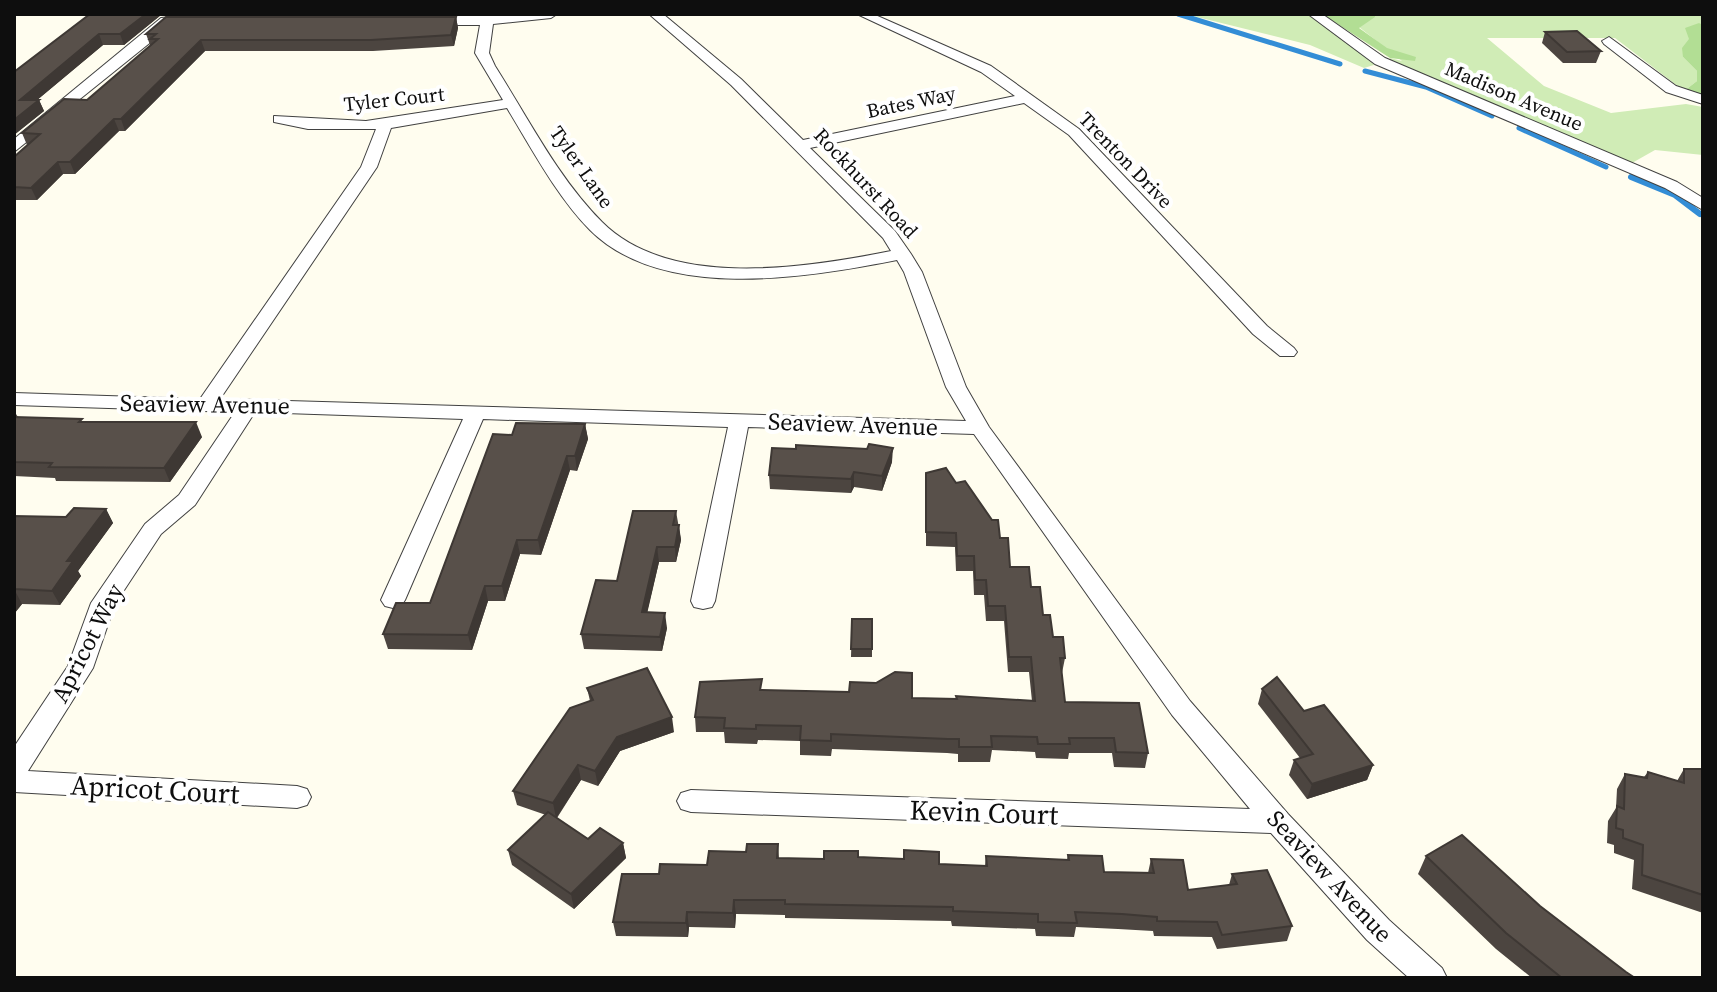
<svg xmlns="http://www.w3.org/2000/svg" width="1717" height="992" font-family="'Source Serif 4',serif">
<style>
.green{fill:#d0ecb6}
.forest{fill:#b2de94}
.lines{fill:none;stroke-linecap:round;stroke-linejoin:round}
.stream-far1{stroke:#338dd6;stroke-width:5}
.stream{stroke:#338dd6;stroke-width:6}
.minor-casing{stroke:#414141;stroke-width:2}
.minor{fill:#fff;fill-rule:evenodd}
.wall{fill:#4c4540}
.shaded-wall{fill:#3e3834}
.building{fill:#58504a;stroke:#3e3834;stroke-width:2}
.labels{text-anchor:middle;dominant-baseline:central;stroke-width:8;stroke-linejoin:round;paint-order:stroke}
.far-street-label{font-size:20px;fill:#0e0e0e;stroke:#fff}
.street-label{font-size:24px;fill:#0e0e0e;stroke:#fff}
.near-street-label{font-size:28px;fill:#0e0e0e;stroke:#fff}
</style>
<rect width="100%" height="100%" fill="#fffdef"/>
<g class="green">
<polygon points="1185,14 1307,14 1377,64 1364,68 1310,45"/>
<polygon points="1375,14 1703,14 1703,24 1699,23 1683,57 1697,71 1697,81 1684,91 1615,38 1487,38 1544,86 1611,113 1686,104 1703,107 1703,155 1655,150 1632,163 1389,61 1390,58 1402,61 1359,27"/>
</g>
<g class="forest">
<polygon points="1322,14 1375,14 1375,17 1359,28 1387,48 1416,57 1415,61 1390,58"/>
<polygon points="1699,23 1703,24 1703,97 1684,91 1697,81 1697,71 1683,57 1682,48 1689,39 1685,28"/>
</g>
<g class="lines">
<g class="stream-far1">
<polyline points="1178,14 1340,64"/>
<polyline points="1365,71 1426,87 1492,116"/>
<polyline points="1519,128 1606,167"/>
</g>
<polyline class="stream" points="1631,177 1675,195 1700,214"/>
<g class="minor-casing">
<g id="minor">
<path d="M516 14H557L551 18 493 24 489 53 495 66C528 118 558 178 602 222 670 290 806 268 891 251L883 238 731 85 649 14H663L741 79 803 140 1015 96 981 72 857 14H873L991 66 1079 129 1267 326 1294 348 1297 352 1294 356H1280L1253 334 1069 135 1024 103 810 148 895 231 911 254 922 272 966 387 989 427 1190 701 1288 814 1389 920 1442 968 1447 978H1409L1367 940 1271 833 691 812 681 809 677 801 681 793 691 790 1250 809 1172 715 974 434 748 427 715 601 712 607 703 609 694 607 691 601 728 427 483 419 405 600 401 606 393 608 385 606 381 600 463 419 255 412 195 505 161 534 115 604 93 668 28 771 297 786 307 789 311 797 307 805 297 808 14 792V747L68 666 91 603 145 524 179 495 235 412 14 405V393L200 399 361 167 376 129H308L274 122V116L366 121 503 100 475 53 480 25H426L420 21 426 17ZM507 108C532 149 556 195 590 230 662 302 807 278 897 260L904 272 946 387 966 421 220 399 377 167 391 128Z"/>
<polygon points="1308,14 1322,14 1385,58 1677,182 1703,198 1703,210 1665,188 1375,64"/>
<polygon points="161,18 171,17 177,21 14,152 14,139"/>
<polygon points="1609,37 1676,86 1703,95 1703,104 1666,92 1604,44 1602,41"/>
</g>
</g>
<use href="#minor" class="minor"/>
</g>
<g class="wall">
<polygon points="90,14 461,14 161,15 124,45 103,45 37,100 39,100 44,111 14,135 14,72"/>
<polygon points="456,17 458,28 454,46 373,51 205,51 125,131 119,131 75,174 63,174 37,200 14,200 14,157 27,145 22,133 87,100 151,45 150,45 146,34"/>
<polygon points="1545,32 1601,51 1596,63 1563,63 1542,43"/>
<polygon points="14,414 16,414 18,417 83,422 202,437 170,482 56,481 55,478 14,476"/>
<polygon points="585,424 588,439 577,471 570,470 541,555 520,554 505,601 488,601 472,650 388,649 383,634 430,603 512,435"/>
<polygon points="892,462 882,491 854,487 851,493 770,489 769,475"/>
<polygon points="926,473 956,483 1000,538 1010,567 1031,587 1053,637 1065,658 1062,673 1065,702 1148,753 1145,768 1114,767 1112,753 1069,753 1068,759 1036,758 1035,752 992,750 990,762 958,762 958,754 947,753 832,749 831,756 800,755 800,741 758,740 757,744 725,743 724,732 696,732 695,717 762,690 912,698 1032,701 1029,672 1008,672 1004,621 986,621 984,595 974,595 973,571 956,571 955,547 926,546"/>
<polygon points="106,509 113,523 78,571 81,576 60,605 22,604 14,614 14,516 66,517"/>
<polygon points="676,511 681,540 676,562 659,562 647,612 667,628 662,651 584,649 581,634 617,581"/>
<polygon points="852,619 872,619 872,657 851,657"/>
<polygon points="587,688 674,732 620,751 598,786 581,780 557,818 588,839 623,843 626,858 574,909 512,865 508,850 546,815 517,805 513,791 590,701"/>
<polygon points="1262,689 1304,711 1373,765 1367,780 1307,799 1289,775 1294,760 1300,758 1258,704"/>
<polygon points="1684,769 1703,769 1703,913 1632,889 1634,860 1614,853 1614,845 1607,843 1608,821 1616,808 1617,789 1625,774 1644,777 1648,772 1677,781"/>
<polygon points="778,844 779,858 824,859 858,857 939,864 985,866 986,856 1067,860 1068,855 1104,872 1148,873 1151,859 1188,890 1229,885 1232,874 1292,926 1287,941 1217,949 1212,937 1154,936 1153,931 1118,929 1076,927 1074,937 1036,936 1035,929 952,926 951,921 785,918 785,915 736,914 735,928 689,927 688,937 616,936 613,922 659,874 707,865"/>
<polygon points="1426,856 1540,906 1626,972 1635,978 1532,978 1496,949 1418,874"/>
</g>
<g class="shaded-wall">
<polygon points="146,14 161,15 124,45 120,34"/>
<polygon points="456,17 458,28 454,46 451,35"/>
<polygon points="99,34 103,45 24,111 20,100"/>
<polygon points="201,40 205,51 125,131 121,119"/>
<polygon points="39,100 44,111 14,135 14,120"/>
<polygon points="114,119 119,131 75,174 70,162"/>
<polygon points="58,162 63,174 37,200 31,188"/>
<polygon points="196,422 202,437 170,482 164,468"/>
<polygon points="585,424 588,439 577,471 575,456"/>
<polygon points="893,448 892,462 882,491 882,476"/>
<polygon points="567,456 570,470 541,555 538,540"/>
<polygon points="854,472 854,487 851,493 851,479"/>
<polygon points="106,509 113,523 78,571 81,576 60,605 52,591 67,561"/>
<polygon points="679,525 681,540 676,562 675,547"/>
<polygon points="517,540 520,554 505,601 502,586"/>
<polygon points="657,547 659,562 644,627 642,612"/>
<polygon points="485,586 488,601 472,650 468,635"/>
<polygon points="14,589 22,604 14,614"/>
<polygon points="665,613 667,628 662,651 660,637"/>
<polygon points="672,717 674,732 620,751 598,786 595,771 617,737"/>
<polygon points="578,765 581,780 556,818 553,803"/>
<polygon points="1373,765 1367,780 1307,799 1312,784"/>
<polygon points="623,843 626,858 574,909 571,894"/>
<polygon points="734,900 736,914 735,928 733,913"/>
<polygon points="687,912 689,927 688,937 686,923"/>
</g>
<g class="building">
<polygon points="90,14 146,14 120,34 99,34 20,100 39,100 14,120 14,72"/>
<polygon points="166,17 456,17 451,35 371,40 201,40 121,119 114,119 70,162 58,162 31,188 14,187 14,157 40,134 22,133 64,99 87,100 158,39 150,39 156,34 146,34"/>
<polygon points="1577,31 1601,51 1567,52 1545,32"/>
<polygon points="14,417 82,419 79,422 196,422 164,468 49,467 52,463 14,462"/>
<polygon points="516,423 585,424 575,456 567,456 538,540 517,540 502,586 485,586 468,635 383,634 396,603 430,603 493,434 512,435"/>
<polygon points="869,444 893,448 882,476 854,472 851,479 769,475 772,448 796,449 796,445 867,449"/>
<polygon points="946,468 956,483 965,481 992,520 998,520 1000,538 1008,538 1010,567 1029,567 1031,587 1040,587 1043,615 1050,615 1053,637 1063,637 1065,658 1060,658 1065,702 1139,703 1148,753 1116,752 1114,738 1069,738 1070,744 1038,744 1037,737 991,736 992,747 959,747 959,739 948,739 831,734 831,741 800,740 801,726 756,725 756,729 724,728 725,718 695,717 700,682 762,679 760,690 849,692 850,682 876,683 895,672 912,673 912,698 957,699 956,696 1035,701 1031,657 1009,657 1005,606 988,606 986,580 975,580 974,556 957,556 956,533 926,532 926,473"/>
<polygon points="74,508 106,509 67,561 73,561 52,591 14,589 14,516 66,517"/>
<polygon points="633,511 676,511 673,525 679,525 675,547 657,547 642,612 665,613 660,637 581,634 596,580 617,581"/>
<polygon points="852,619 872,619 872,649 851,649"/>
<polygon points="647,668 672,717 617,737 595,771 578,765 553,803 513,791 570,708 593,700 587,688"/>
<polygon points="1277,677 1304,711 1324,705 1373,765 1312,784 1294,760 1313,754 1262,689"/>
<polygon points="1684,769 1703,769 1703,895 1642,875 1643,845 1623,838 1623,830 1616,828 1617,806 1624,809 1625,774 1647,778 1648,772 1684,783"/>
<polygon points="548,812 588,839 600,828 623,843 571,894 508,850"/>
<polygon points="1462,835 1540,906 1626,972 1635,978 1562,978 1506,933 1426,856"/>
<polygon points="747,844 778,844 777,858 824,859 824,851 858,851 858,857 904,859 904,850 939,852 939,864 987,866 986,856 1069,860 1068,855 1102,856 1104,872 1154,873 1151,859 1183,860 1188,890 1237,884 1232,874 1267,870 1292,926 1222,935 1217,922 1157,921 1157,917 1122,914 1075,912 1077,923 1038,922 1038,914 953,911 953,907 785,904 785,900 734,900 733,913 687,912 686,923 613,922 622,874 659,874 660,864 707,865 709,851 746,852"/>
</g>
<g class="labels">
<g class="far-street-label">
<text transform="translate(1514 96) rotate(23)">Madison Avenue</text>
<text transform="translate(394 99) rotate(-6)">Tyler Court</text>
<text transform="translate(911 102) rotate(-12)">Bates Way</text>
<text transform="translate(1126 160) rotate(46)">Trenton Drive</text>
<text transform="translate(582 167) rotate(55)">Tyler Lane</text>
<text transform="translate(866 183) rotate(47)">Rockhurst Road</text>
</g>
<g class="street-label">
<text transform="translate(205 404) rotate(1)">Seaview Avenue</text>
<text transform="translate(853 424) rotate(2)">Seaview Avenue</text>
<text transform="translate(87 643) rotate(-63)">Apricot Way</text>
<text transform="translate(1330 876) rotate(47)">Seaview Avenue</text>
</g>
<g class="near-street-label">
<text transform="translate(155 789) rotate(3)">Apricot Court</text>
<text transform="translate(984 812) rotate(2)">Kevin Court</text>
</g>
</g>
<rect width="1717" height="992" fill="none" stroke="#0e0e0e" stroke-width="32"/>
</svg>
